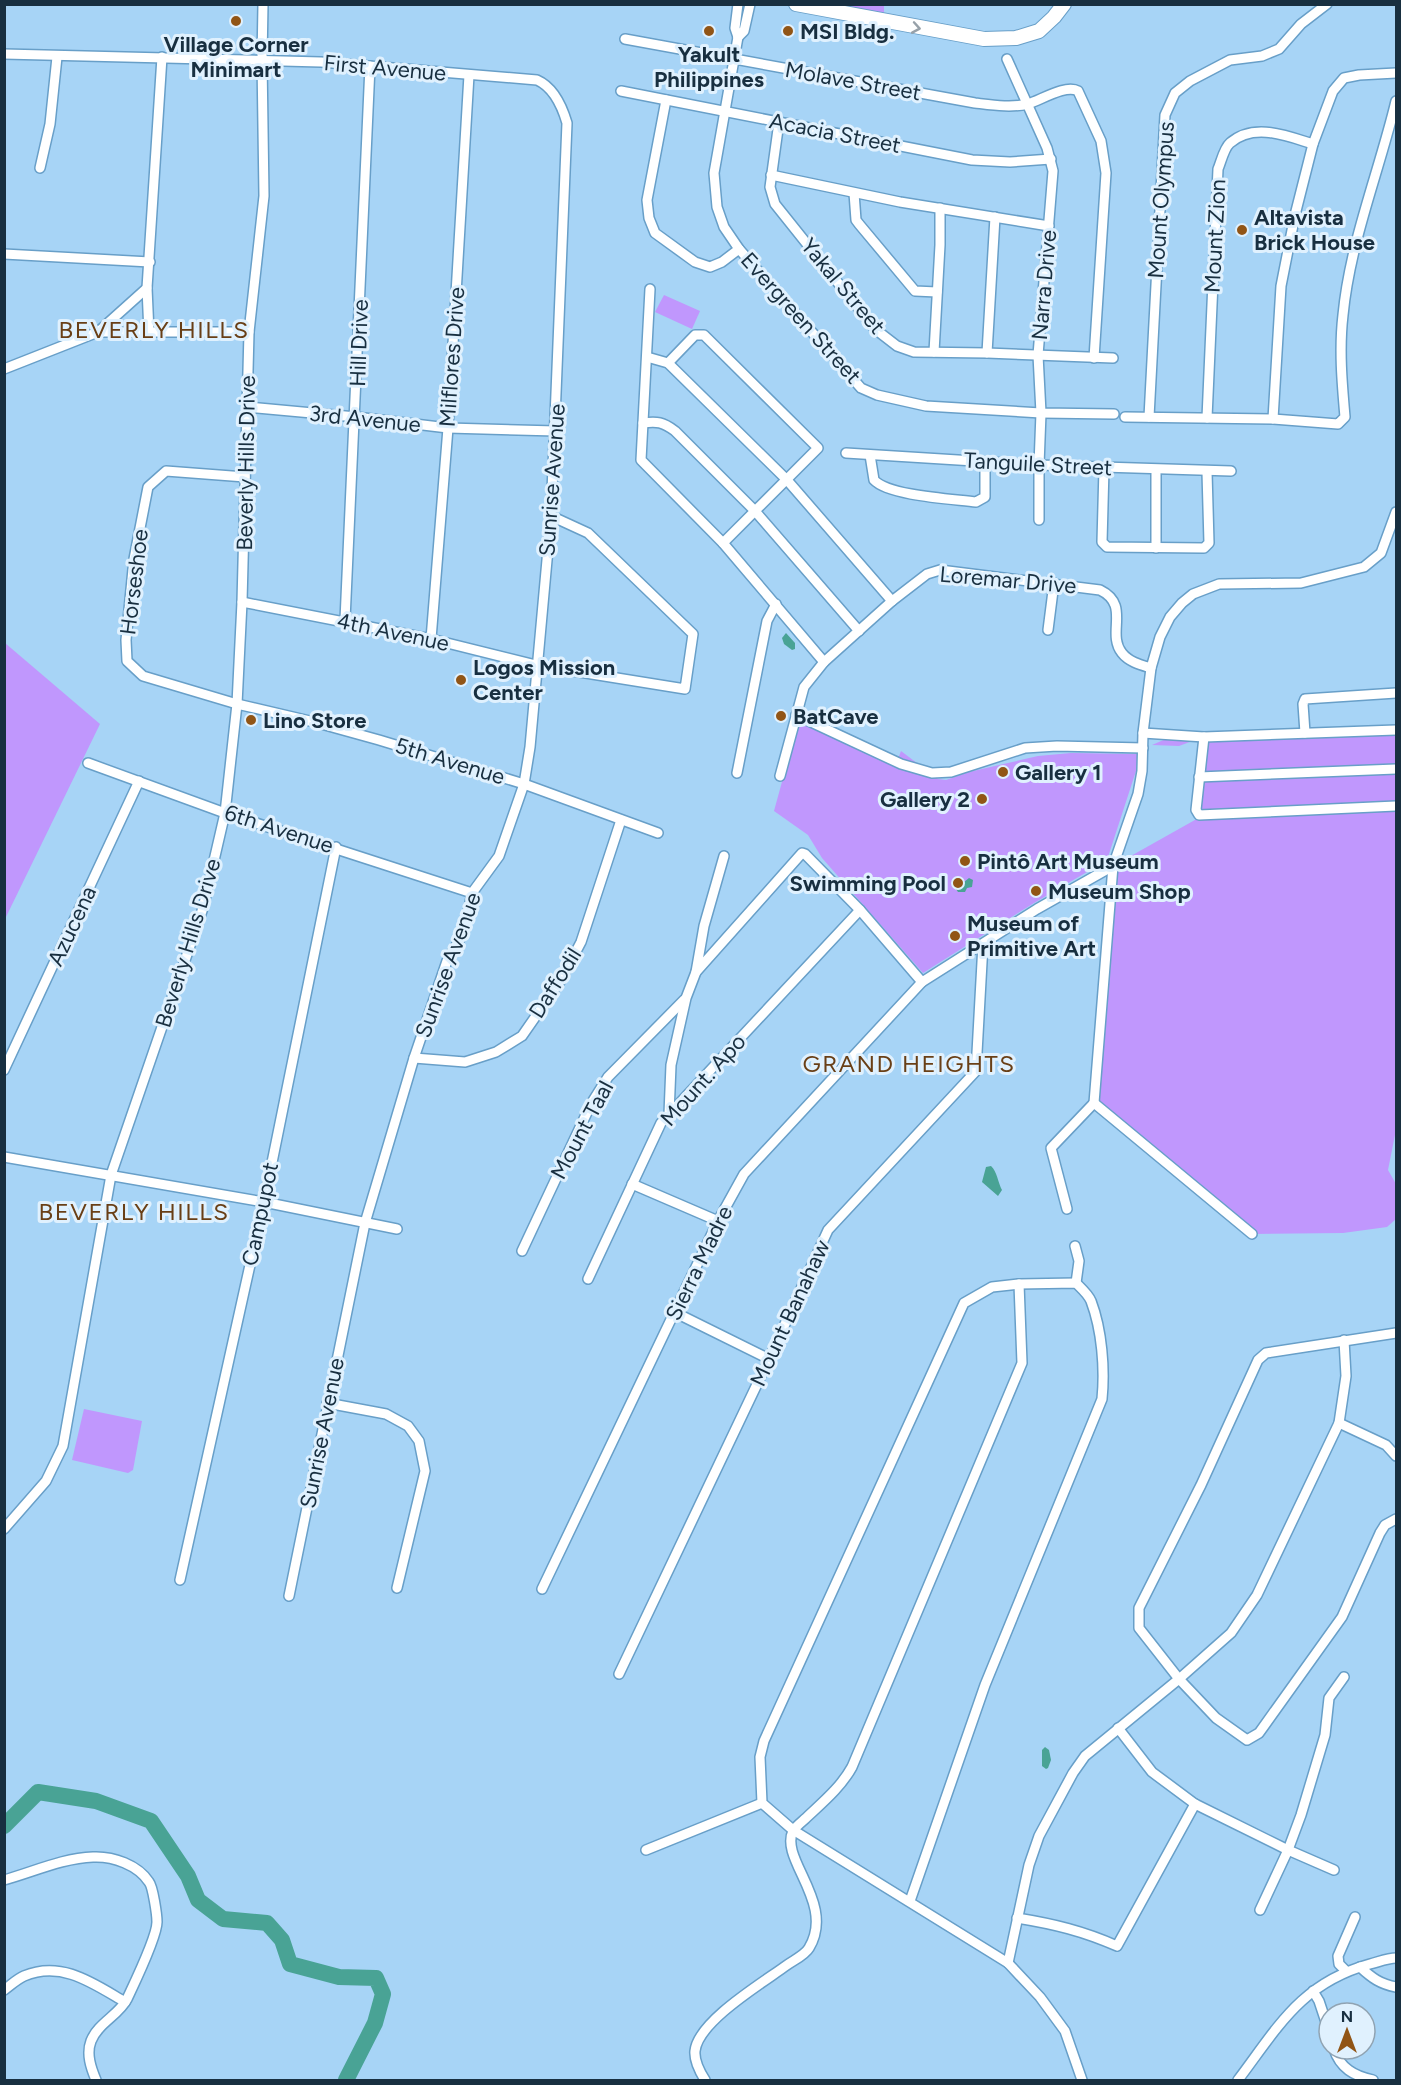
<svg xmlns="http://www.w3.org/2000/svg" width="1401" height="2085" font-family="Figtree,sans-serif">
<style>
.green{fill:#c097fd}
.water{fill:#49a395}
.lines{fill:none;stroke-linecap:round;stroke-linejoin:round}
.river{stroke:#49a395;stroke-width:16}
.street-casing{stroke:#689fc8;stroke-width:12}
.primary-casing{stroke:#689fc8;stroke-width:16}
.street{stroke:#fff;stroke-width:9}
.primary{stroke:#fff;stroke-width:14}
.oneway{stroke:#97a1a9}
.poi-dot{fill:#915516;stroke:#e0f1fe;stroke-width:2}
.labels{text-anchor:middle;dominant-baseline:central;stroke-width:6;stroke-linejoin:round;paint-order:stroke}
.poi-label{font-size:22px;font-weight:bold;fill:#182f40;stroke:#e0f1fe;text-anchor:start}
.street-label{font-size:22px;fill:#182f40;stroke:#e0f1fe}
.neighbourhood-label{font-size:24px;letter-spacing:1.5px;fill:#693f16;stroke:#e0f1fe}
</style>
<rect width="100%" height="100%" fill="#a7d4f6"/>
<g class="green">
<polygon points="843,5 884,5 884,13"/>
<polygon points="664,295 700,311 692,329 655,312"/>
<polygon points="5,643 100,724 5,919"/>
<polygon points="800,716 895,767 901,751 938,779 946,780 969,772 1038,756 1071,753 1138,754 1136,771 1108,857 1099,865 1034,903 923,973 822,858 808,835 774,811"/>
<polygon points="1305,733 1396,735 1396,1130 1388,1170 1396,1184 1396,1219 1387,1227 1343,1233 1252,1234 1094,1103 1113,866 1202,816 1199,777 1203,737 1179,746 1152,745 1175,735"/>
<polygon points="84,1409 142,1421 133,1470 128,1473 72,1460"/>
</g>
<g class="water">
<polygon points="786,633 795,643 795,649 792,650 784,644 782,638"/>
<polygon points="969,878 973,880 972,887 967,888 965,892 958,892 956,889 958,883 964,882"/>
<path d="M991 1166C997 1171 998 1183 1002 1190L998 1196 982 1182 986 1167Z"/>
<polygon points="1045,1747 1049,1750 1051,1760 1048,1768 1046,1769 1042,1766 1042,1750"/>
</g>
<g class="lines">
<polyline class="river" points="4,1826 38,1792 96,1801 151,1821 188,1876 198,1900 223,1919 267,1923 282,1940 290,1964 339,1977 376,1978 383,1994 375,2023 346,2080"/>
<g class="street-casing">
<g id="street">
<polyline points="738,37 714,173 717,207 724,227 739,249 861,388 877,395 926,406 1041,413 1114,414"/>
<polyline points="738,37 744,31 750,4"/>
<polyline points="738,37 735,28 738,4"/>
<path d="M625 39 975 103C992 105 1011 108 1028 104 1041 100 1066 84 1078 91L1101 141 1106 173 1094 358"/>
<path d="M4 54 321 62 537 80C553 87 562 106 567 123L551 516 530 747 524 784 499 856 472 893 464 932 447 961 414 1058 365 1223 289 1596"/>
<polyline points="1007,59 1047,148 1053,171 1038,355 1041,413 1039,465 1039,520"/>
<polyline points="621,91 972,160 1010,162 1051,159"/>
<polyline points="666,100 647,200 649,218 655,233 695,262 710,267 722,262 739,249"/>
<polyline points="779,122 770,187 775,204 875,329 897,346 914,352 987,353 1113,358"/>
<polyline points="40,168 50,124 57,57"/>
<polyline points="771,175 900,202 1049,226"/>
<polyline points="854,193 856,220 859,224 915,291 937,292"/>
<polyline points="4,254 150,262"/>
<polyline points="650,289 641,460 723,543 824,662"/>
<polyline points="98,332 147,288"/>
<polyline points="149,333 147,288 162,57"/>
<polyline points="934,352 940,245 940,208"/>
<polyline points="987,353 995,217"/>
<polyline points="647,357 668,363 787,480 892,601"/>
<polyline points="668,363 695,335 704,335 818,448 723,543"/>
<polyline points="4,369 98,332 249,332"/>
<polyline points="247,407 356,417 448,428 556,431"/>
<path d="M1125 417 1273 419 1338 424 1345 417C1342 383 1339 349 1343 315 1350 242 1379 172 1396 101"/>
<polyline points="1149,417 1165,115 1175,93 1190,81 1230,60 1262,56 1279,49 1301,24 1327,4"/>
<path d="M1207 418 1218 169C1221 162 1224 148 1230 143 1254 122 1287 136 1313 144"/>
<polyline points="1273,419 1281,286 1295,215 1313,144 1333,91 1344,78 1359,75 1396,73"/>
<path d="M643 423C657 421 663 422 675 431L755 511 859 631"/>
<polyline points="846,453 1039,465 1231,471"/>
<path d="M870 455 874 480C889 496 953 499 976 502L985 497V462"/>
<polyline points="1104,468 1102,542 1107,547 1204,548 1209,543 1207,472"/>
<polyline points="245,477 166,471 148,487 134,559 126,640 127,661 143,676 237,704 314,722 379,740 524,784 658,833"/>
<polyline points="1156,548 1156,470"/>
<polyline points="242,602 431,639 536,665 685,689 693,634 588,533 551,516"/>
<polyline points="345,620 370,66"/>
<polyline points="1048,630 1054,583"/>
<polyline points="431,639 448,428 469,75"/>
<polyline points="796,715 901,764 932,773 951,772 1025,748 1057,746 1143,748"/>
<polyline points="1143,733 1204,737 1396,730"/>
<polyline points="1305,733 1303,704 1305,699 1396,693"/>
<polyline points="1204,737 1196,810 1199,815 1396,806"/>
<polyline points="88,763 225,813 472,893"/>
<polyline points="737,773 767,621 776,604"/>
<path d="M780 776 804 687 824 662 892 601 927 574 940 570 1100 590C1131 605 1106 633 1122 653 1129 662 1141 665 1151 668"/>
<polyline points="1199,777 1396,769"/>
<polyline points="696,972 704,926 724,856"/>
<polyline points="414,1058 465,1062 496,1052 522,1036 561,980 581,942 621,820"/>
<polyline points="4,1070 139,781"/>
<polyline points="1094,1103 1113,866 1138,794 1142,771 1143,733 1151,668 1160,637 1170,617 1182,603 1193,594 1219,584 1301,583 1364,567 1381,553 1396,512"/>
<polyline points="1094,1103 1252,1234"/>
<polyline points="669,1114 671,1065 686,998 696,972 802,853 805,854 860,910 922,982"/>
<polyline points="4,1157 264,1202 397,1229"/>
<polyline points="632,1184 718,1221"/>
<polyline points="1067,1209 1051,1148 1094,1103"/>
<polyline points="1075,1246 1079,1261 1076,1283"/>
<polyline points="522,1251 591,1104 608,1077 684,1000"/>
<polyline points="588,1279 661,1123 860,910"/>
<polyline points="674,1312 769,1359"/>
<polyline points="1396,1333 1266,1353 1258,1360 1201,1485 1139,1608 1139,1628 1179,1679 1216,1718 1247,1740 1259,1733 1342,1617 1380,1533 1385,1525 1396,1519"/>
<polyline points="327,1403 386,1414 408,1426 419,1441 425,1471 397,1588"/>
<polyline points="1339,1423 1386,1445 1396,1456"/>
<polyline points="4,1529 46,1481 63,1446 111,1175 203,908 225,813 237,704 242,602 249,332 264,196 262,60 263,4"/>
<polyline points="180,1580 264,1202 336,847"/>
<polyline points="542,1589 718,1221 744,1174 922,982 1037,909 1113,866"/>
<polyline points="619,1674 769,1359 828,1230 976,1071 983,944"/>
<polyline points="1118,1728 1152,1772 1195,1804 1288,1850 1334,1870"/>
<polyline points="646,1850 762,1803"/>
<path d="M4 1880C33 1872 63 1858 93 1857 113 1856 138 1865 149 1882 153 1887 157 1915 157 1922 157 1937 134 1984 127 1999 119 2015 98 2023 91 2041 86 2054 91 2068 96 2080"/>
<path d="M910 1901 985 1685 1102 1399C1105 1369 1102 1330 1091 1301 1088 1294 1081 1288 1076 1283L1019 1284 992 1287 964 1303 764 1741 760 1757 762 1803 793 1830 1008 1963 1040 1997 1065 2031 1082 2080"/>
<polyline points="1260,1910 1288,1850 1301,1815 1325,1735 1329,1698 1344,1677"/>
<path d="M1017 1918C1054 1924 1083 1931 1117 1946L1195 1804"/>
<polyline points="1008,1963 1029,1865 1039,1836 1073,1773 1085,1756 1179,1679 1231,1633 1257,1595 1339,1423 1346,1376 1344,1340"/>
<path d="M1360 1967C1372 1978 1380 1984 1396 1987"/>
<polyline points="1346,1971 1339,1964 1338,1956 1355,1917"/>
<path d="M4 1990C11 1985 17 1979 24 1976 62 1960 94 1984 125 2002"/>
<polyline points="1313,1991 1319,2001 1329,2031"/>
<path d="M1334 2049C1340 2068 1354 2076 1373 2080"/>
<path d="M705 2080C700 2072 694 2061 695 2051 698 2021 764 1982 787 1965 794 1960 805 1955 809 1948 836 1903 779 1859 793 1831 796 1826 803 1821 806 1818 823 1802 841 1787 852 1767L1022 1363 1019 1284"/>
<path d="M1238 2080C1278 2027 1301 1983 1370 1964 1378 1962 1388 1958 1396 1958"/>
</g>
</g>
<g class="primary-casing">
<polyline id="primary" points="796,4 984,39 1016,38 1039,31 1054,17 1064,4"/>
</g>
<use href="#street" class="street"/>
<use href="#primary" class="primary"/>
</g>
<defs><path id="oneway-chevron" d="M-2-3.5L2.5 0L-2 3.5" fill="none" stroke-width="1.6" stroke-linecap="round" stroke-linejoin="round" transform="scale(1.5)"/></defs>
<use class="oneway" href="#oneway-chevron" transform="translate(916 28) rotate(10)"/>
<g class="poi-dot">
<circle cx="236" cy="21" r="6"/>
<circle cx="709" cy="31" r="6"/>
<circle cx="788" cy="31" r="6"/>
<circle cx="1242" cy="230" r="6"/>
<circle cx="461" cy="680" r="6"/>
<circle cx="781" cy="716" r="6"/>
<circle cx="251" cy="720" r="6"/>
<circle cx="1003" cy="772" r="6"/>
<circle cx="982" cy="799" r="6"/>
<circle cx="965" cy="861" r="6"/>
<circle cx="958" cy="883" r="6"/>
<circle cx="1036" cy="891" r="6"/>
<circle cx="955" cy="936" r="6"/>
</g>
<g class="labels">
<g class="poi-label">
<text x="800" y="31">MSI Bldg.</text>
<text x="236" y="44" text-anchor="middle">Village Corner<tspan x="236" dy="25">Minimart</tspan></text>
<text x="709" y="54" text-anchor="middle">Yakult<tspan x="709" dy="25">Philippines</tspan></text>
<text x="1254" y="217">Altavista<tspan x="1254" dy="25">Brick House</tspan></text>
<text x="473" y="667">Logos Mission<tspan x="473" dy="25">Center</tspan></text>
<text x="793" y="716">BatCave</text>
<text x="263" y="720">Lino Store</text>
<text x="1015" y="772">Gallery 1</text>
<text x="970" y="799" text-anchor="end">Gallery 2</text>
<text x="977" y="861">Pintô Art Museum</text>
<text x="946" y="883" text-anchor="end">Swimming Pool</text>
<text x="1048" y="891">Museum Shop</text>
<text x="967" y="923">Museum of<tspan x="967" dy="25">Primitive Art</tspan></text>
</g>
<g class="street-label">
<text transform="translate(385 68) rotate(5)">First Avenue</text>
<text transform="translate(853 81) rotate(10)">Molave Street</text>
<text transform="translate(835 133) rotate(11)">Acacia Street</text>
<text transform="translate(1161 200) rotate(-86)">Mount Olympus</text>
<text transform="translate(1215 236) rotate(-87)">Mount Zion</text>
<text transform="translate(1044 285) rotate(-85)">Narra Drive</text>
<text transform="translate(843 286) rotate(50)">Yakal Street</text>
<text transform="translate(801 318) rotate(48)">Evergreen Street</text>
<text transform="translate(359 343) rotate(-88)">Hill Drive</text>
<text transform="translate(452 357) rotate(-86)">Milflores Drive</text>
<text transform="translate(365 419) rotate(6)">3rd Avenue</text>
<text transform="translate(246 463) rotate(-89)">Beverly Hills Drive</text>
<text transform="translate(1038 464) rotate(3)">Tanguile Street</text>
<text transform="translate(552 480) rotate(-86)">Sunrise Avenue</text>
<text transform="translate(1008 580) rotate(5)">Loremar Drive</text>
<text transform="translate(134 582) rotate(-83)">Horseshoe</text>
<text transform="translate(393 632) rotate(12)">4th Avenue</text>
<text transform="translate(450 761) rotate(17)">5th Avenue</text>
<text transform="translate(279 829) rotate(18)">6th Avenue</text>
<text transform="translate(72 926) rotate(-65)">Azucena</text>
<text transform="translate(188 943) rotate(-73)">Beverly Hills Drive</text>
<text transform="translate(448 965) rotate(-70)">Sunrise Avenue</text>
<text transform="translate(555 983) rotate(-58)">Daffodil</text>
<text transform="translate(703 1080) rotate(-48)">Mount. Apo</text>
<text transform="translate(582 1130) rotate(-62)">Mount Taal</text>
<text transform="translate(260 1214) rotate(-78)">Campupot</text>
<text transform="translate(699 1263) rotate(-64)">Sierra Madre</text>
<text transform="translate(790 1313) rotate(-65)">Mount Banahaw</text>
<text transform="translate(322 1433) rotate(-79)">Sunrise Avenue</text>
</g>
<g class="neighbourhood-label">
<text x="154" y="329">BEVERLY HILLS</text>
<text x="909" y="1063">GRAND HEIGHTS</text>
<text x="134" y="1211">BEVERLY HILLS</text>
</g>
</g>
<rect width="1401" height="2085" fill="none" stroke="#182f40" stroke-width="12"/>
<g transform="translate(1347 2031)"><circle r="28" fill="#e0f1fe" stroke="#90a3b2" stroke-width="1.5"/>
<path d="M0-4.5L10 22L0 15L-10 22Z" fill="#915516"/>
<text y="-9" font-size="16" font-weight="bold" text-anchor="middle" fill="#182f40">N</text>
</g>
</svg>
